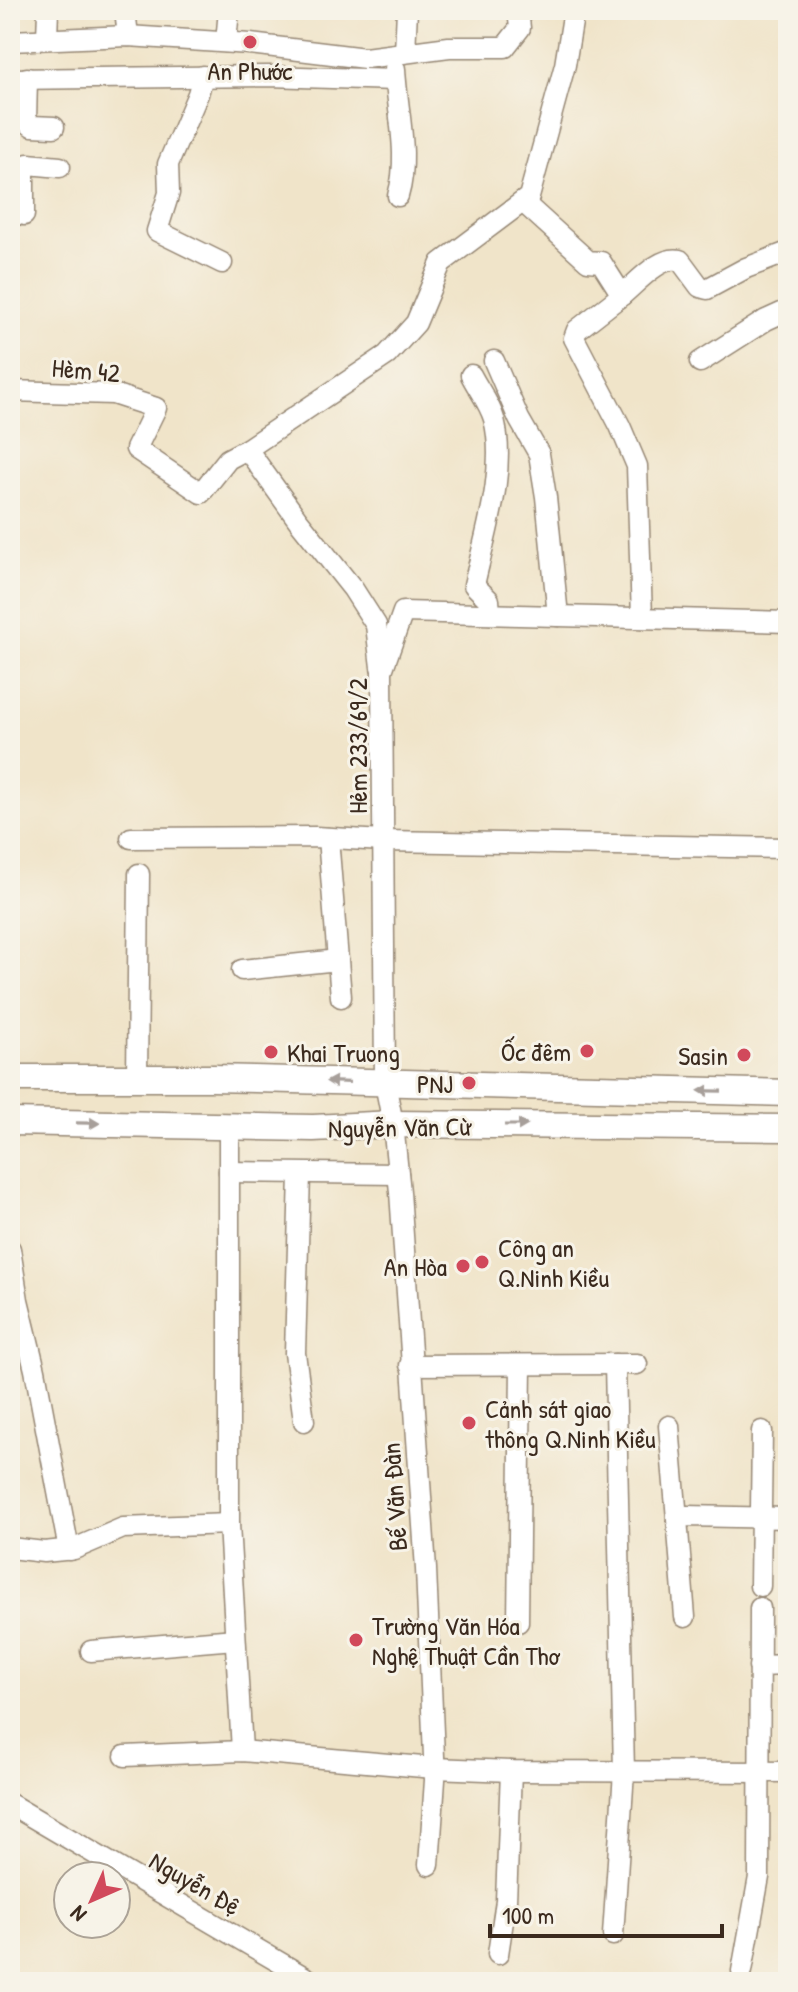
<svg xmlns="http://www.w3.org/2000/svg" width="798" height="1992" font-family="'Patrick Hand',sans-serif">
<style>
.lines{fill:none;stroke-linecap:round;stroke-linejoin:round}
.minor-casing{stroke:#968774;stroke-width:23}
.major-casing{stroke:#968774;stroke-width:29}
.minor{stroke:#fff;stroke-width:20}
.major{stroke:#fff;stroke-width:26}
.oneway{fill:#a79f9a}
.poi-dot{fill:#d1495b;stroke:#f7f3e8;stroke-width:3}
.labels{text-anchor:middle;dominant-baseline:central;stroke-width:6;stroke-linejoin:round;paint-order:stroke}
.poi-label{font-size:26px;fill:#3b2a1e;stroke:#f7f3e8;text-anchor:end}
.street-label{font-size:26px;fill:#3b2a1e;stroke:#f7f3e8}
</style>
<rect width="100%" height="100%" fill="#f7f3e8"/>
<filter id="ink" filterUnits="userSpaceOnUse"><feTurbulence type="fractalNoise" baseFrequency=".0125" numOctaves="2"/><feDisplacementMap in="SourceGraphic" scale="16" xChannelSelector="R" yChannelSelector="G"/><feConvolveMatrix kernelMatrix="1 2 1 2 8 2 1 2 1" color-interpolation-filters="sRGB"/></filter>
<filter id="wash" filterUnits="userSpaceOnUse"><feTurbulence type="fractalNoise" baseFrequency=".006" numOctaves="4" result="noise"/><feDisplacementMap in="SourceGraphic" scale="32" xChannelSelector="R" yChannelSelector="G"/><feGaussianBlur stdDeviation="1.8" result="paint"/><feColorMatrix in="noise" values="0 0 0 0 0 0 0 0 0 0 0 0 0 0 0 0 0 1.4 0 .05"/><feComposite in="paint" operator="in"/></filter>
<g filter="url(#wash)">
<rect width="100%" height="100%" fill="#f0e4c9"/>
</g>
<g filter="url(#ink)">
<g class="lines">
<g class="minor-casing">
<g id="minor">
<polyline points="125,10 128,36"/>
<polyline points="47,38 48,10"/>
<polyline points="10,41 128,36 250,44 365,58 449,47 505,47 520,28 518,10"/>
<polyline points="226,42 229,10"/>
<polyline points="405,52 407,10"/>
<path d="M395 69C397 111 410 156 398 196"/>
<polyline points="203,76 198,94 168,164 169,193 157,231 222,263"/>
<polyline points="27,78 26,121 32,126 54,127"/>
<polyline points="10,79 269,76 395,80"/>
<polyline points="10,173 24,173 24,215"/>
<polyline points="24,173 24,166 28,164 60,167"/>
<path d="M523 202 588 261 601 262 622 295C638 282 659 256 680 260L700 287 707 289 746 268 788 252"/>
<polyline points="622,295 577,330 574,338 620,426 637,466 642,618"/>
<polyline points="494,361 519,419 539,454 546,497 558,616"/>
<polyline points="700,362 766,320 788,310"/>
<path d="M471 375C478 389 490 404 494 419 507 470 485 535 474 585L489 600 490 614"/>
<polyline points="10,391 113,394 156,408 136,449 201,493 228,459 247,449 387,355 416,323 441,263 529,197 565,65 574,10"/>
<polyline points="247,449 298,520 353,589 376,625 381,667"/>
<polyline points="131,838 315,837 383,841 788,848"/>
<polyline points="328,838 341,997"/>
<polyline points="242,970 338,960"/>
<polyline points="137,1078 139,874"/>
<polyline points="229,1127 229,1524 242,1751"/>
<polyline points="229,1172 398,1174"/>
<polyline points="300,1174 295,1353 304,1421"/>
<polyline points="10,1249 18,1300 35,1370 69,1550"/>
<polyline points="410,1365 637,1364"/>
<polyline points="669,1426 677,1519"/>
<polyline points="10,1548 44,1552 74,1549 123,1528 229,1524"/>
<polyline points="760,1586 762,1431"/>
<polyline points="685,1617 677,1519 686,1516 788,1518"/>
<polyline points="518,1622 521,1365"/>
<polyline points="91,1651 235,1639"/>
<polyline points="759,1666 788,1665"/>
<polyline points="125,1756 242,1751 434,1768 511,1771 788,1772"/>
<polyline points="10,1804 313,1982"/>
<polyline points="429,1865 435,1780 426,1569 400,1192 393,1124 385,1083 382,671 403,612 788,622"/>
<polyline points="613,1935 624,1772 615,1364"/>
<polyline points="498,1954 506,1901 511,1771"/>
<polyline points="742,1971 759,1877 760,1608"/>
</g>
</g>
<g class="major-casing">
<g id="major">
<polyline points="10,1078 213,1078 788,1093"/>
<polyline points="10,1122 313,1128 393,1124 788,1128"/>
</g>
</g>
<use href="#minor" class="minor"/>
<use href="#major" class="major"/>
</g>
<defs><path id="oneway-solid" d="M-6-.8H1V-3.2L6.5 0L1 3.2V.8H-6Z" transform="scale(2)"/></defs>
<g class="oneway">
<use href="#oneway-solid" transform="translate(338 1082) rotate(-178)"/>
<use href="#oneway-solid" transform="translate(710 1091) rotate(-179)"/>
<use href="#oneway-solid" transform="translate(88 1123) rotate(1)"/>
<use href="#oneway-solid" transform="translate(516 1125)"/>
</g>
</g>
<g class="poi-dot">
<circle cx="250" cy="42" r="8"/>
<circle cx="587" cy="1051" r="8"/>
<circle cx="271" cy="1052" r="8"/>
<circle cx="744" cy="1055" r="8"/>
<circle cx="469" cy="1083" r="8"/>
<circle cx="482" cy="1262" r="8"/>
<circle cx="463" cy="1266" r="8"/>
<circle cx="469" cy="1423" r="8"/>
<circle cx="356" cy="1640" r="8"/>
</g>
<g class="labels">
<g class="poi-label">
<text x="250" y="70" text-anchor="middle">An Phước</text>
<text x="571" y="1051">Ốc đêm</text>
<text x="287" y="1052" text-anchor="start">Khai Truong</text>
<text x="728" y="1055">Sasin</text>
<text x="453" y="1083">PNJ</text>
<text x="498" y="1247" text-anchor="start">Công an<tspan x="498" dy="30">Q.Ninh Kiều</tspan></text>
<text x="447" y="1266">An Hòa</text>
<text x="485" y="1408" text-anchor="start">Cảnh sát giao<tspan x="485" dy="30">thông Q.Ninh Kiều</tspan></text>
<text x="372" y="1625" text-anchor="start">Trường Văn Hóa<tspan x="372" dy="30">Nghệ Thuật Cần Thơ</tspan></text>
</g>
<g class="street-label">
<text transform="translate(86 370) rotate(5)">Hèm 42</text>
<text transform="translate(357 746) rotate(-90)">Hẻm 233/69/2</text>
<text transform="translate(399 1127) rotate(-1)">Nguyễn Văn Cừ</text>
<text transform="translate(394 1497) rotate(-94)">Bế Văn Đàn</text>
<text transform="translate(195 1883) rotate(30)">Nguyễn Đệ</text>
</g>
</g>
<rect width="798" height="1992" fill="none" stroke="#f7f3e8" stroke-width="40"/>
<g transform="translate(92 1900) rotate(225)"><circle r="38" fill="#f7f3e8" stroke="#aca397" stroke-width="2"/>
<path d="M0-6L14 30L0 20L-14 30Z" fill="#d1495b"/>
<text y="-12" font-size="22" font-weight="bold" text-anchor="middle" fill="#3b2a1e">N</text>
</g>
<path d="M490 1924v12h232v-12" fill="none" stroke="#3b2a1e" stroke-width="4"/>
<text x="502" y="1924" font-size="24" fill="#3b2a1e" stroke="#f7f3e8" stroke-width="6" paint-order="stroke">100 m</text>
</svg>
